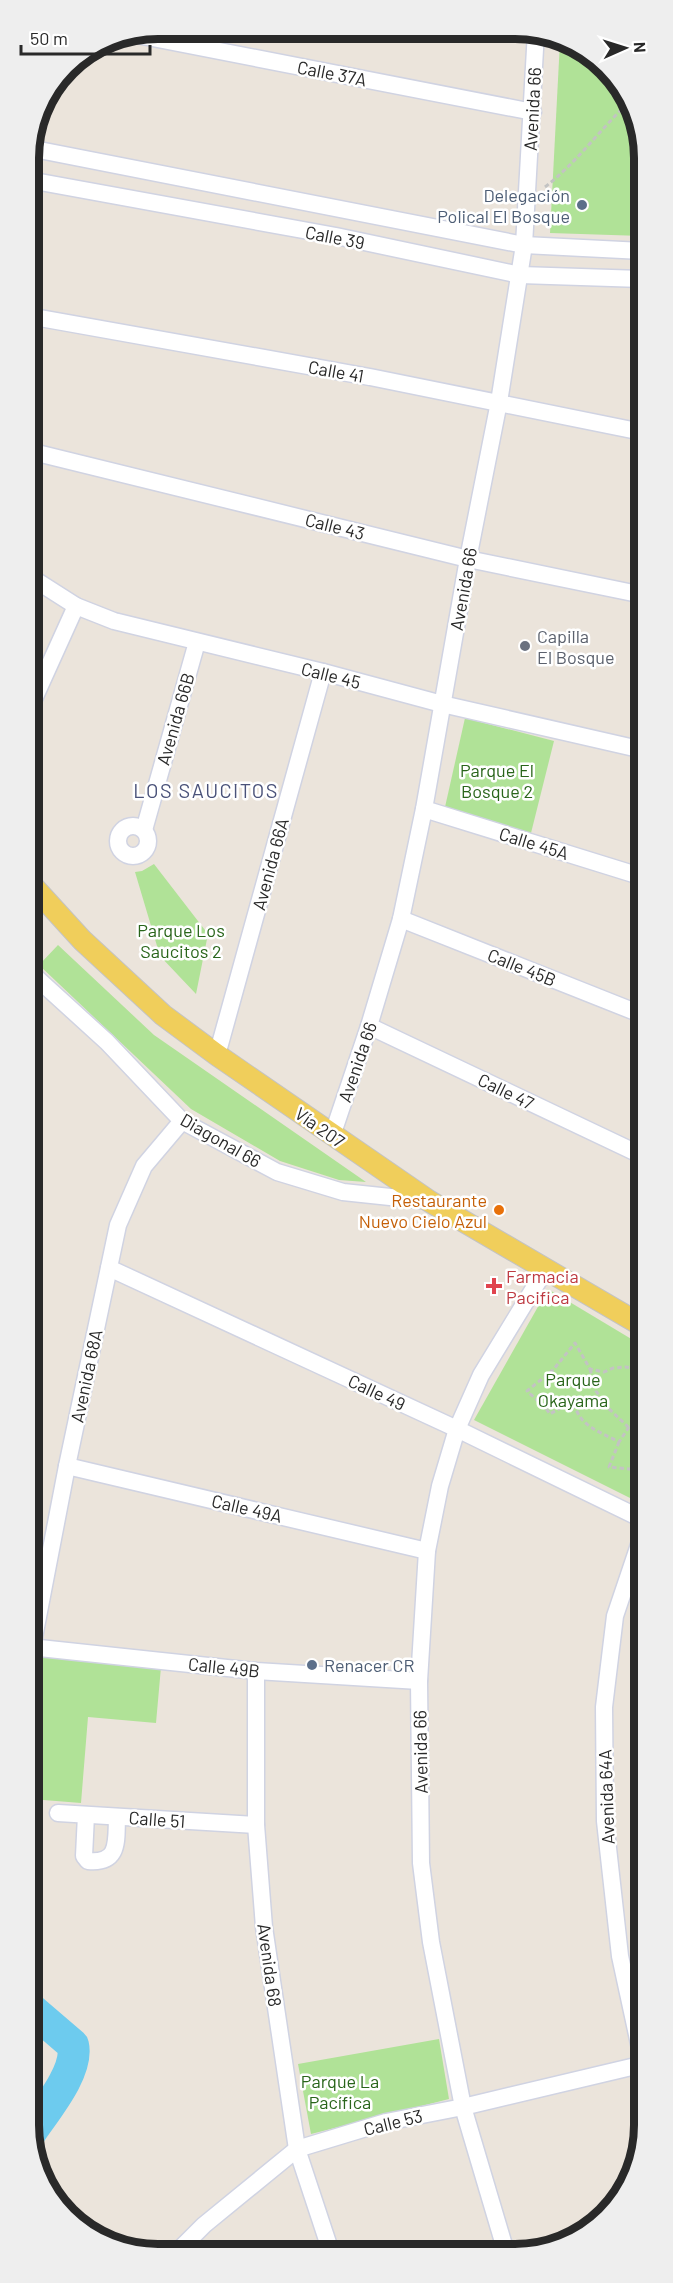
<svg xmlns="http://www.w3.org/2000/svg" width="673" height="2283" font-family="Barlow,sans-serif">
<style>
.green{fill:#b0e297}
.lines{fill:none;stroke-linecap:round;stroke-linejoin:round}
.river{stroke:#6dcbee;stroke-width:32}
.minor-casing{stroke:#d0d3e2;stroke-width:19}
.major-casing{stroke:#c3c3c3;stroke-width:23}
.path{stroke:#c3c3c3;stroke-width:3;stroke-dasharray:4.5 3;stroke-linecap:butt}
.minor{stroke:#fff;stroke-width:16}
.major{stroke:#f0ce5b;stroke-width:21}
.service-dot{fill:#5c6f8a;stroke:#fff;stroke-width:2}
.worship-dot{fill:#6b7280;stroke:#fff;stroke-width:2}
.food-dot{fill:#e8710a;stroke:#fff;stroke-width:2}
.health-dot{fill:#e0444e;stroke:#fff;stroke-width:2}
.labels{text-anchor:middle;dominant-baseline:central;stroke-width:5;stroke-linejoin:round;paint-order:stroke}
.street-label{font-size:18px;fill:#292929;stroke:#fff}
.service-label{font-size:18px;fill:#4e5e75;stroke:#fff;text-anchor:end}
.worship-label{font-size:18px;fill:#5b616d;stroke:#fff;text-anchor:start}
.park-label{font-size:18px;fill:#29651a;stroke:#fff}
.food-label{font-size:18px;fill:#c56008;stroke:#fff;text-anchor:end}
.health-label{font-size:18px;fill:#be3a42;stroke:#fff;text-anchor:start}
.neighbourhood-label{font-size:20px;letter-spacing:1.5px;fill:#4a5279;stroke:#fff}
.rim{fill:none;stroke:#292929;stroke-width:8}
</style>
<rect width="100%" height="100%" fill="#ebe4db"/>
<g class="green">
<polygon points="560,41 607,67 642,133 642,236 550,233"/>
<polygon points="465,718 554,741 529,841 443,816"/>
<polygon points="154,864 208,934 196,994 160,956 135,872 142,871"/>
<polygon points="58,945 154,1035 366,1182 339,1180 280,1161 191,1109 39,965"/>
<polygon points="548,1289 643,1346 644,1505 474,1420"/>
<polygon points="30,1656 161,1667 156,1723 88,1717 81,1803 31,1799"/>
<polygon points="439,2039 449,2099 311,2134 298,2064"/>
</g>
<g class="lines">
<path class="river" d="M31 2009 73 2045C79 2071 45 2111 31 2132"/>
<g class="minor-casing">
<g id="minor">
<polyline points="132,34 533,112"/>
<polyline points="29,148 524,245 642,251"/>
<polyline points="29,180 336,236 520,275 642,279"/>
<polyline points="29,316 370,377 642,432"/>
<polyline points="29,451 468,559 643,595"/>
<polyline points="29,576 76,606 114,621 323,672 442,704 643,750"/>
<polyline points="29,710 76,606"/>
<polyline points="424,809 643,877"/>
<circle cx="133" cy="841" r="15"/>
<polyline points="144,830 197,642"/>
<polyline points="401,919 643,1015"/>
<polyline points="30,972 107,1042 182,1121 277,1172 343,1192 428,1201"/>
<polyline points="369,1026 643,1156"/>
<polyline points="217,1055 323,672"/>
<polyline points="332,1136 369,1026 401,919 424,809 468,559 499,402 524,245 536,31"/>
<polyline points="109,1268 457,1429 644,1520"/>
<polyline points="67,1466 427,1551"/>
<polyline points="644,1530 615,1616 604,1707 605,1821 620,1956 644,2067"/>
<polyline points="30,1647 256,1671 419,1681"/>
<polyline points="32,1648 67,1466 118,1225 144,1166 182,1121"/>
<polyline points="256,1671 256,1825 264,1927 297,2149 331,2252"/>
<polyline points="58,1813 256,1825"/>
<path d="M86 1815 84 1856 88 1861C120 1864 116 1841 117 1817"/>
<polyline points="177,2252 204,2225 297,2149 386,2122 463,2107 644,2064"/>
<polyline points="506,2252 463,2107 431,1942 421,1863 419,1681 427,1551 440,1486 457,1429 481,1375 545,1270"/>
</g>
</g>
<g class="major-casing">
<polyline id="major" points="30,883 82,940 163,1015 217,1055 429,1201 643,1326"/>
</g>
<g class="path">
<path d="M545 187C576 163 598 132 627 104"/>
<polyline points="590,1369 596,1391 606,1406 643,1441"/>
<path d="M629 1427 619 1442C599 1431 577 1426 574 1400L550 1414 545 1407 527 1391 553 1370 575 1343 590 1369 604 1372 613 1368 625 1367 643 1369"/>
<polyline points="619,1442 609,1467 630,1469 644,1464"/>
</g>
<use href="#minor" class="minor"/>
<use href="#major" class="major"/>
</g>
<g class="service-dot">
<circle cx="582" cy="205" r="6"/>
<circle cx="312" cy="1665" r="6"/>
</g>
<circle class="worship-dot" cx="525" cy="646" r="6"/>
<circle class="food-dot" cx="499" cy="1210" r="6"/>
<path class="health-dot" d="M491 1277h6v6h6v6h-6v6h-6v-6h-6v-6h6z"/>
<g class="labels">
<g class="street-label">
<text transform="translate(332 73) rotate(11)">Calle 37A</text>
<text transform="translate(532 109) rotate(-87)">Avenida 66</text>
<text transform="translate(335 237) rotate(11)">Calle 39</text>
<text transform="translate(336 371) rotate(10)">Calle 41</text>
<text transform="translate(335 526) rotate(14)">Calle 43</text>
<text transform="translate(463 589) rotate(-80)">Avenida 66</text>
<text transform="translate(331 675) rotate(14)">Calle 45</text>
<text transform="translate(175 719) rotate(-74)">Avenida 66B</text>
<text transform="translate(534 843) rotate(17)">Calle 45A</text>
<text transform="translate(270 864) rotate(-75)">Avenida 66A</text>
<text transform="translate(522 967) rotate(22)">Calle 45B</text>
<text transform="translate(357 1062) rotate(-71)">Avenida 66</text>
<text transform="translate(506 1091) rotate(26)">Calle 47</text>
<text transform="translate(320 1127) rotate(35)">Vía 207</text>
<text transform="translate(221 1140) rotate(30)">Diagonal 66</text>
<text transform="translate(86 1376) rotate(-78)">Avenida 68A</text>
<text transform="translate(377 1392) rotate(25)">Calle 49</text>
<text transform="translate(247 1508) rotate(13)">Calle 49A</text>
<text transform="translate(224 1667) rotate(6)">Calle 49B</text>
<text transform="translate(420 1752) rotate(-91)">Avenida 66</text>
<text transform="translate(606 1797) rotate(-92)">Avenida 64A</text>
<text transform="translate(157 1819) rotate(4)">Calle 51</text>
<text transform="translate(270 1965) rotate(82)">Avenida 68</text>
<text transform="translate(393 2122) rotate(-14)">Calle 53</text>
</g>
<g class="service-label">
<text x="570" y="195">Delegación<tspan x="570" dy="21">Polical El Bosque</tspan></text>
<text x="324" y="1665" text-anchor="start">Renacer CR</text>
</g>
<g class="worship-label">
<text x="537" y="636">Capilla<tspan x="537" dy="21">El Bosque</tspan></text>
</g>
<g class="park-label">
<text x="497" y="770">Parque El<tspan x="497" dy="21">Bosque 2</tspan></text>
<text x="181" y="930">Parque Los<tspan x="181" dy="21">Saucitos 2</tspan></text>
<text x="573" y="1379">Parque<tspan x="573" dy="21">Okayama</tspan></text>
<text x="340" y="2081">Parque La<tspan x="340" dy="21">Pacífica</tspan></text>
</g>
<g class="food-label">
<text x="487" y="1200">Restaurante<tspan x="487" dy="21">Nuevo Cielo Azul</tspan></text>
</g>
<g class="health-label">
<text x="506" y="1276">Farmacia<tspan x="506" dy="21">Pacifica</tspan></text>
</g>
<g class="neighbourhood-label">
<text x="206" y="790">LOS SAUCITOS</text>
</g>
</g>
<path d="M0 0H673V2283H0ZM158 39H515A119 119 0 0 1 634 158V2125A119 119 0 0 1 515 2244H158A119 119 0 0 1 39 2125V158A119 119 0 0 1 158 39Z" fill="#eee" fill-rule="evenodd"/>
<path class="rim" d="M158 39H515A119 119 0 0 1 634 158V2125A119 119 0 0 1 515 2244H158A119 119 0 0 1 39 2125V158A119 119 0 0 1 158 39Z"/>
<g transform="translate(625 48) rotate(87)" stroke="#ffffff" stroke-width="4.5" paint-order="stroke">
<path d="M0-4.5L10 22L0 15L-10 22Z" fill="#292929"/>
<text y="-9" font-size="16" font-weight="bold" text-anchor="middle" fill="#292929">N</text>
</g>
<path d="M21 45v9h129v-9" fill="none" stroke="#292929" stroke-width="3"/>
<text x="30" y="45" font-size="18" fill="#292929" stroke="#ffffff" stroke-width="4.5" paint-order="stroke">50 m</text>
</svg>
